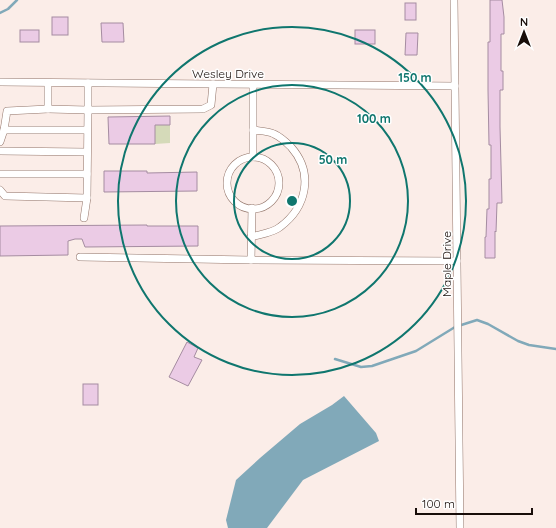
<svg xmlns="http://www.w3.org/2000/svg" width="556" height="528" font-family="Quicksand,sans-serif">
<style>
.green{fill:#d5dab9}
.water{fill:#81a9b9}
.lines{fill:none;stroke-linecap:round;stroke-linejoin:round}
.stream{stroke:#81a9b9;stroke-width:2.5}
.building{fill:#ebcbe5;stroke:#a58ca1}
.minor-casing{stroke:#927469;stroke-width:8}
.minor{stroke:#fff;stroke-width:7}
.ring{fill:none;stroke:#0f766e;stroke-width:2}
.labels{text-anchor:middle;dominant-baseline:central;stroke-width:3;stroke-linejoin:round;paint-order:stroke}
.street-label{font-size:12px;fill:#180d09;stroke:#fefefe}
.centre{fill:#0f766e;stroke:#fefefe;stroke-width:2}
.ring-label{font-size:12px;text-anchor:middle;font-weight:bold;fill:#0f766e;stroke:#fefefe;stroke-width:3;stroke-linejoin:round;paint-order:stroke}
</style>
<rect width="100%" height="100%" fill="#fbede8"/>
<polygon class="green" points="155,125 170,125 170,143 155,144"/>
<polygon class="water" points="344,396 376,433 379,441 303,480 267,528 228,528 226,520 236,480 260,458 300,424 332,405"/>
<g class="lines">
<g class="stream">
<polyline points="0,13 8,9 17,0"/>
<polyline points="335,359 361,367 372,366 416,351 455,327 477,320 488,324 518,341 529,345 556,349"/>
</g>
</g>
<g class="building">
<polygon points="490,0 502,0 504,17 504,34 501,34 501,71 503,71 503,90 500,90 500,127 502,203 497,203 496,232 495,231 495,258 485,258 485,237 486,237 487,209 489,209 489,179 491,179 491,145 489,145 488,90 488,42 490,42"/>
<rect x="405" y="3" width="11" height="17"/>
<rect x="52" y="17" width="16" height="18"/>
<polygon points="101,23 123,23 124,42 102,42"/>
<rect x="20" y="30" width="19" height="12"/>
<rect x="355" y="30" width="20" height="14"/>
<polygon points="406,33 418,33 417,55 405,55"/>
<polygon points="170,116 170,125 155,125 155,144 109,144 108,117"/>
<polygon points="104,171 147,171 147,173 197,172 197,191 104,192"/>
<polygon points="147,225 147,226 198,226 198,246 85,247 82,239 75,239 68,241 68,255 0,256 0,226"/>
<polygon points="187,342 198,348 194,357 202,360 188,386 169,377"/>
<rect x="83" y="384" width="15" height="21"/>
</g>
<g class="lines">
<g class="minor-casing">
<g id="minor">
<polyline points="454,0 460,528"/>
<polyline points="0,82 213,84 455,86"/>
<polyline points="48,83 48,109 88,110 88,83"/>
<polyline points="4,130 87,130"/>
<polyline points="0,142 4,130 7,111 48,109"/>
<polyline points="0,151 87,152"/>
<polyline points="253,157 253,85"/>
<circle cx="253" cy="183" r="26"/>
<polyline points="0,174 87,174"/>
<polyline points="0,190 5,196 87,198"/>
<polyline points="252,208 251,260 457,261"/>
<polyline points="84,218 87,198 88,110 203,109 211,105 213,84"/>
<path d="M251 237C260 234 273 233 280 227 307 207 314 173 291 147 286 142 281 137 274 134 268 131 260 131 253 130"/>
<polyline points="80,257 251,260"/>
</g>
</g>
<use href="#minor" class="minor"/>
</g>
<g class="ring">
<circle cx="292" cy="201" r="58"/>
<circle cx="292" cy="201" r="116"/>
<circle cx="292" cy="201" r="174"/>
</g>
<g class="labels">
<g class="street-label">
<text x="228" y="73">Wesley Drive</text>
<text transform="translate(446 264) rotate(-90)">Maple Drive</text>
</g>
</g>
<circle cx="292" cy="201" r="6" class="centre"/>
<g class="ring-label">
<text x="415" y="82">150 m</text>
<text x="374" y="123">100 m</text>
<text x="333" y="164">50 m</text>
</g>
<g transform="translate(524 32)" stroke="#fefefe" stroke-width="3" paint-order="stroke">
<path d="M0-3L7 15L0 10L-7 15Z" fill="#180d09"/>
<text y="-6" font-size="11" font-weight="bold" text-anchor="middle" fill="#180d09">N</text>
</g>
<path d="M416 508v6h116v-6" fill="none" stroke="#180d09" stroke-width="2"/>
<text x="422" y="508" font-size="12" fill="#180d09" stroke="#fefefe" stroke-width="3" paint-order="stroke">100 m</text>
</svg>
